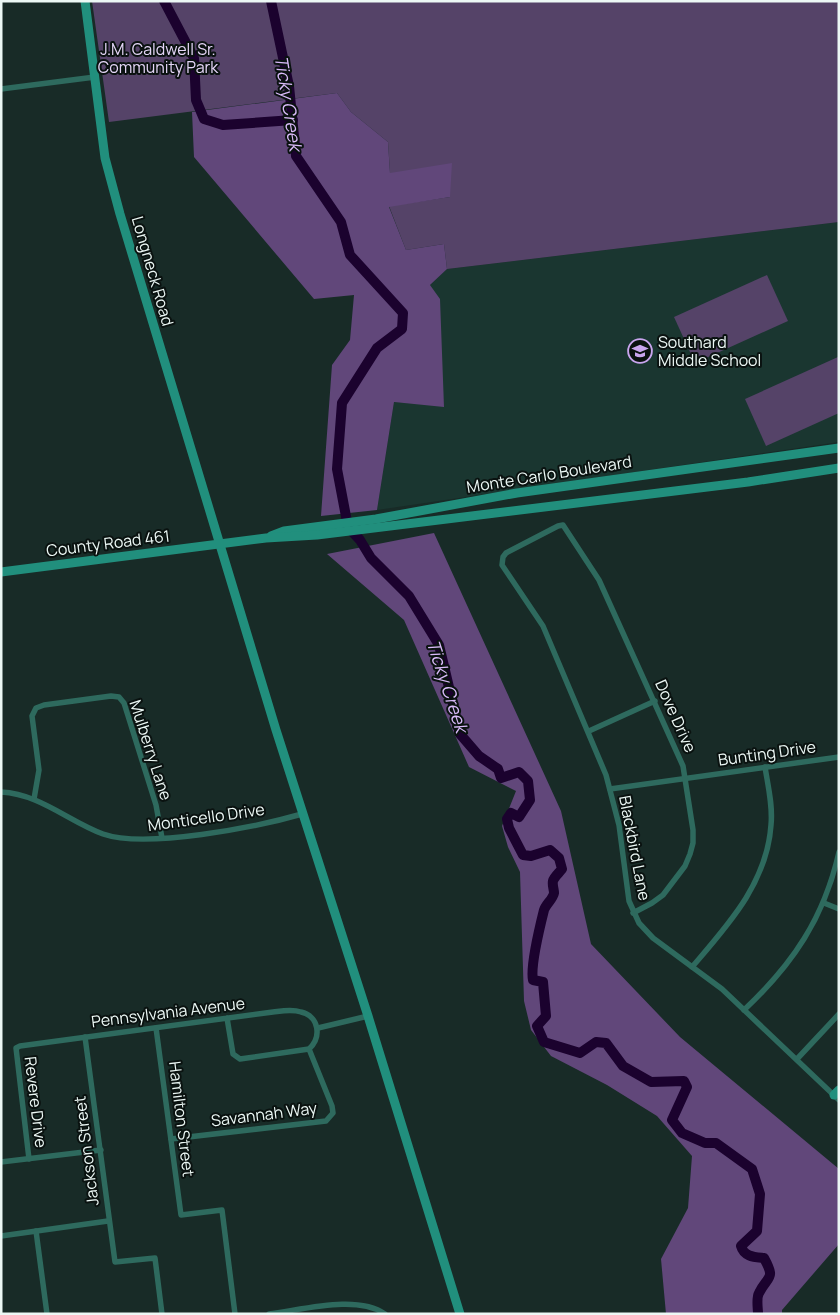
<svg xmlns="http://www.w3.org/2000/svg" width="840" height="1315" font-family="Manrope,sans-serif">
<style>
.built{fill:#1a3630}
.green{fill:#554368}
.forest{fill:#61477a}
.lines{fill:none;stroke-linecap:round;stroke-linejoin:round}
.river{stroke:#1b022e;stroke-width:10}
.street{stroke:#2e6a5e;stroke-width:5.5}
.secondary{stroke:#218f7d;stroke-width:9}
.labels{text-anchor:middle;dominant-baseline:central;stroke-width:4;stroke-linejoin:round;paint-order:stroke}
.park-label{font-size:16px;fill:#e5d6f7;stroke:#0a1210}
.street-label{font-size:16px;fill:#ecf8f5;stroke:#0a1210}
.poi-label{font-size:16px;fill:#ecf8f5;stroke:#0a1210;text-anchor:start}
.water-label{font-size:18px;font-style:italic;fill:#dabbfa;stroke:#0a1210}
</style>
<rect width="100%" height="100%" fill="#182b27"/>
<polygon class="built" points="839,222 839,442 377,510 394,402 444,406 430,285 447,269"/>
<g class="green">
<polygon points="92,1 839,1 839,222 447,269 444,244 406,250 389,206 450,197 390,173 388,142 351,112 337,93 109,122"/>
<polygon points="767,275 788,321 695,363 674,317"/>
<polygon points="838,357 839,413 766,446 745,399"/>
</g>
<g class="forest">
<polygon points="337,93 351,112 388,142 390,173 452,163 450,197 389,207 406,250 444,244 447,269 430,285 440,299 444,407 394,402 377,510 321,516 332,365 350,340 354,295 314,299 194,157 192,112"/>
<polygon points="434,533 561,811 591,944 680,1037 839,1169 839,1244 782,1310 782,1314 666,1314 661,1259 688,1208 692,1156 657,1116 607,1085 551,1056 531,1030 524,1001 520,872 508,847 502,826 516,791 469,767 404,620 327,554"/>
</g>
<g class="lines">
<g class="river">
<polyline points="164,1 194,58 196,100 204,119 223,125 293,120"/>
<path d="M271 1 289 86 296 156 341 222 350 255 403 313 402 329 377 348 342 403 337 469 348 527 360 540 371 558 409 596 439 645 460 734 479 756 498 769 501 778 519 772 528 781 530 800 519 817 511 813 507 819 509 828 523 855 531 856 550 850 559 858 562 869C559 873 554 877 553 881 552 885 554 889 554 893 553 899 546 904 544 910 540 926 530 966 533 980L543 982 546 1016 537 1026 544 1042 580 1053 596 1042 606 1043 623 1066 651 1082 684 1081 687 1087 672 1120 682 1133 705 1143H716L752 1169 760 1194 757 1231 741 1246C744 1257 755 1257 764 1258 776 1280 768 1275 759 1293 756 1298 758 1308 758 1314"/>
</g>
<g class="street">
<polyline points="1,89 95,77"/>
<polyline points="589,731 655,701"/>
<polyline points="610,789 839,757"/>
<path d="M1 792C40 794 68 821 103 834 146 849 257 827 302 814"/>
<polyline points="34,799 39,770 32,716 36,708 44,705 111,696 119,697 124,703 156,805 162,838"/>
<polyline points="824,903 839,909"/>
<polyline points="633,913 652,903 663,895 685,866 690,854 693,843 693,830 683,766 599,580 563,525 558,526 506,553 503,557 502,565 543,626 606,775 619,825 629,901 639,923 653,938 722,989 839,1100"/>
<path d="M692 967C728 925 767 883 771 825 773 806 768 786 765 767"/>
<path d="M744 1010C793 964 824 918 839 852"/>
<polyline points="156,1028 181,1215 222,1210 235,1314"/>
<polyline points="318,1028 368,1016"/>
<polyline points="85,1037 115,1262 155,1258 162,1314"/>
<polyline points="797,1059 839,1014"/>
<polyline points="171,1139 326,1121 333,1113 332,1106 309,1049"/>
<path d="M29 1159 16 1048 20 1046 273 1012C282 1011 292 1009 301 1012 319 1016 322 1037 309 1049L240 1059 233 1054 227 1018"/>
<polyline points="1,1162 101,1150"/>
<polyline points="36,1231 47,1314"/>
<polyline points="1,1236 108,1221"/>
<path d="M269 1314C302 1310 357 1294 385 1314"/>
</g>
<g class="secondary">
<polyline points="85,1 105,158 120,214 276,730 368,1016 460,1314"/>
<polyline points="271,536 284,531 376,519 517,493 839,448"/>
<polyline points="1,572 266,538 317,535 748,482 839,468"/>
<polyline points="834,1095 839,1090"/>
</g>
</g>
<defs>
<g id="school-ring" transform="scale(1.25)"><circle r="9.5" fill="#0a1210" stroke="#c9a5ee" stroke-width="1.5"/><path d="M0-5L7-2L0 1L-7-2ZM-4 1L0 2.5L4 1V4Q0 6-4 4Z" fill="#c9a5ee"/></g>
</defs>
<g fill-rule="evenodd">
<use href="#school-ring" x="640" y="351"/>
</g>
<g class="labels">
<g class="park-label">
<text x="158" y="49">J.M. Caldwell Sr.<tspan x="158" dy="18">Community Park</tspan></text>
</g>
<g class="street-label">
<text transform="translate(153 271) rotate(74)">Longneck Road</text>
<text transform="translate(549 474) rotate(-9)">Monte Carlo Boulevard</text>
<text transform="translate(108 543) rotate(-7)">County Road 461</text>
<text transform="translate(676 716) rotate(66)">Dove Drive</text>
<text transform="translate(151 750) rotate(72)">Mulberry Lane</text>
<text transform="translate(767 753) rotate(-8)">Bunting Drive</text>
<text transform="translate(206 817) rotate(-8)">Monticello Drive</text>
<text transform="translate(635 848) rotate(79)">Blackbird Lane</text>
<text transform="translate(168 1012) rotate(-7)">Pennsylvania Avenue</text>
<text transform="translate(36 1102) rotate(83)">Revere Drive</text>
<text transform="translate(264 1114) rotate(-7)">Savannah Way</text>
<text transform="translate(182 1119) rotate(83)">Hamilton Street</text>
<text transform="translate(86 1151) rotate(-97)">Jackson Street</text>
</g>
<g class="poi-label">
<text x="658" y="342">Southard<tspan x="658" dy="18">Middle School</tspan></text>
</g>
<g class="water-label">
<text transform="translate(289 103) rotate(81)">Ticky Creek</text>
<text transform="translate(448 686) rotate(72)">Ticky Creek</text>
</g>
</g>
<rect width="840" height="1315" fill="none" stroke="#ecf8f5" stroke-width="5"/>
</svg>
